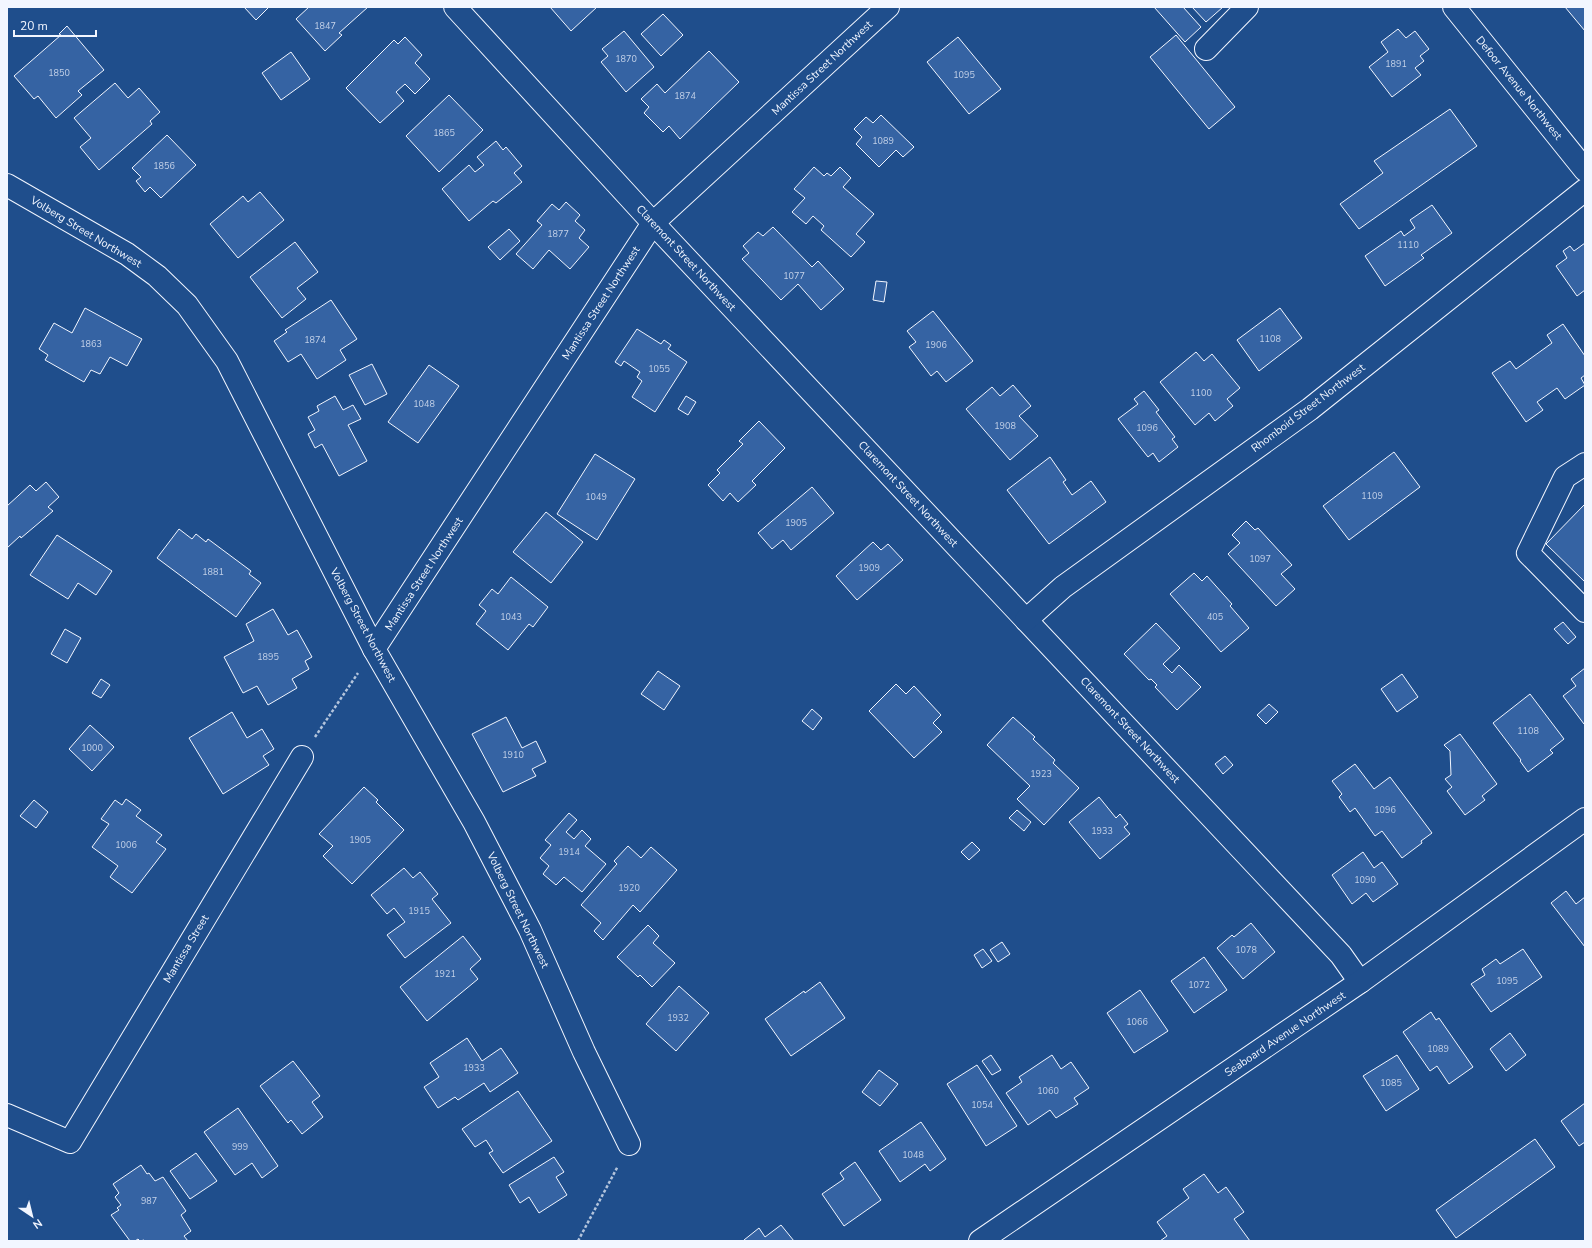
<svg xmlns="http://www.w3.org/2000/svg" width="1592" height="1248" font-family="'Nunito Sans',sans-serif">
<style>
.building{fill:#3563a3;stroke:#f2f6ff}
.lines{fill:none;stroke-linecap:round;stroke-linejoin:round}
.minor-casing{stroke:#f2f6ff;stroke-width:24}
.path{stroke:#b3c4dc;stroke-width:2.5;stroke-dasharray:3 2;stroke-linecap:butt}
.minor{stroke:#1f4e8c;stroke-width:22}
.labels{text-anchor:middle;dominant-baseline:central;stroke-width:3;stroke-linejoin:round;paint-order:stroke}
.number-label{font-size:9px;fill:#c3d1e8}
.street-label{font-size:11px;fill:#f2f6ff;stroke:#1f4e8c}
</style>
<rect width="100%" height="100%" fill="#1f4e8c"/>
<g class="building">
<polygon points="244,7 269,7 256,20"/>
<polygon points="309,7 368,7 339,33 342,35 325,51 296,19"/>
<polygon points="550,7 597,7 571,31"/>
<polygon points="1154,7 1183,7 1201,27 1185,42"/>
<polygon points="1192,7 1223,7 1206,22"/>
<polygon points="1565,7 1585,7 1585,31"/>
<polygon points="663,14 683,35 661,56 641,34"/>
<polygon points="67,26 104,70 78,91 82,95 56,118 38,96 34,99 14,76 61,35 59,34"/>
<polygon points="1398,29 1406,38 1415,31 1429,49 1420,56 1424,61 1415,68 1421,75 1392,97 1369,67 1388,52 1381,42"/>
<polygon points="624,31 654,67 626,92 601,62 608,56 602,49"/>
<polygon points="1176,35 1235,107 1209,129 1150,57"/>
<polygon points="405,37 422,55 415,63 430,79 415,94 405,84 396,92 404,101 380,123 346,88 394,40 398,44"/>
<polygon points="958,37 1001,89 969,114 927,62"/>
<polygon points="709,51 739,82 680,139 669,126 663,132 644,113 649,107 641,99 657,84 665,93"/>
<polygon points="291,52 310,79 281,100 262,73"/>
<polygon points="115,83 128,98 139,88 160,112 150,121 152,124 99,170 80,147 91,138 74,118"/>
<polygon points="449,95 483,130 439,172 406,136"/>
<polygon points="1450,109 1477,146 1359,229 1340,204 1383,173 1374,161"/>
<polygon points="881,115 914,147 903,157 896,150 879,167 856,144 862,137 854,129 866,117 873,123"/>
<polygon points="167,135 196,165 161,198 150,187 145,192 136,181 141,177 132,168"/>
<polygon points="496,141 503,150 506,147 522,166 514,173 522,182 496,203 493,201 469,221 442,189 469,165 475,172 484,165 477,157"/>
<polygon points="814,167 824,176 827,173 831,176 840,167 851,178 843,187 874,214 856,234 865,242 851,257 821,230 824,226 813,216 806,224 792,212 805,198 794,189"/>
<polygon points="260,192 284,220 238,258 210,224 243,196 248,202"/>
<polygon points="566,202 580,215 575,221 585,230 579,238 589,247 570,269 549,250 533,269 516,254 542,225 537,221 552,204 559,210"/>
<polygon points="1432,205 1452,233 1421,255 1424,258 1385,286 1365,256 1401,231 1404,236 1415,228 1410,220"/>
<polygon points="773,227 812,267 818,261 844,289 821,310 798,284 781,300 742,259 749,253 743,246 758,232 763,236"/>
<polygon points="509,229 520,241 500,260 488,247"/>
<polygon points="295,242 318,272 297,288 306,299 282,318 250,277"/>
<polygon points="1585,243 1585,290 1577,296 1556,266 1567,258 1563,251 1570,246 1574,251"/>
<polygon points="876,281 887,282 884,302 873,300"/>
<polygon points="331,300 357,339 340,350 346,360 317,379 301,354 288,362 274,341 287,332 285,330"/>
<polygon points="85,308 142,339 127,366 110,357 100,374 91,370 84,382 45,360 48,355 39,349 54,323 72,333"/>
<polygon points="1280,308 1302,338 1259,371 1237,340"/>
<polygon points="933,311 973,361 946,382 937,371 931,376 909,347 916,342 907,331"/>
<polygon points="1563,324 1585,356 1585,375 1581,378 1585,385 1565,399 1557,388 1537,402 1543,410 1526,422 1492,373 1510,361 1516,369 1552,343 1547,335"/>
<polygon points="637,329 661,344 664,340 671,345 668,349 687,362 655,412 632,397 642,381 637,377 640,372 624,361 621,366 615,362"/>
<polygon points="1196,352 1204,361 1212,354 1240,388 1227,399 1233,406 1215,421 1209,413 1195,425 1160,382"/>
<polygon points="372,364 387,394 365,405 349,375"/>
<polygon points="429,365 459,386 418,443 388,422"/>
<polygon points="1013,385 1031,406 1019,416 1038,436 1010,460 966,409 992,387 1000,396"/>
<polygon points="1144,391 1159,410 1156,412 1175,437 1172,439 1178,447 1159,462 1153,453 1148,457 1118,419 1138,404 1134,399"/>
<polygon points="335,396 343,410 353,405 361,419 348,425 367,461 339,476 322,444 315,448 308,434 315,430 308,417 319,411 317,406"/>
<polygon points="686,396 696,402 688,415 678,409"/>
<polygon points="759,421 785,448 752,481 756,485 738,502 730,493 723,501 708,485 720,473 717,470 743,444 739,441"/>
<polygon points="1394,452 1420,487 1349,540 1323,506"/>
<polygon points="595,454 635,479 597,540 557,514"/>
<polygon points="1050,457 1066,480 1063,482 1072,495 1091,481 1106,502 1049,544 1007,490"/>
<polygon points="46,482 59,497 48,507 53,511 21,538 20,536 7,548 7,506 30,485 36,491"/>
<polygon points="812,487 834,513 791,550 783,540 772,549 758,533"/>
<polygon points="1585,504 1585,582 1546,544"/>
<polygon points="546,512 583,542 551,583 513,552"/>
<polygon points="1246,521 1255,530 1258,528 1292,565 1281,574 1295,589 1276,606 1228,554 1240,543 1232,535"/>
<polygon points="179,529 192,539 196,534 206,542 208,539 251,571 249,574 261,583 236,617 157,558"/>
<polygon points="57,535 112,571 96,595 78,583 68,599 30,575"/>
<polygon points="873,542 881,550 888,544 903,560 857,600 836,576"/>
<polygon points="1194,573 1202,581 1207,576 1232,604 1230,606 1249,628 1221,652 1170,594"/>
<polygon points="511,577 548,607 533,627 529,624 508,650 476,624 486,611 479,605 492,589 498,594"/>
<polygon points="273,609 288,635 297,630 312,657 305,661 309,669 292,679 297,688 268,705 257,686 243,693 224,657 254,641 246,624"/>
<polygon points="1563,622 1576,637 1568,644 1554,629"/>
<polygon points="1156,623 1180,648 1163,664 1172,673 1179,665 1201,687 1177,710 1155,687 1157,685 1151,679 1149,680 1124,654"/>
<polygon points="65,629 81,638 67,663 51,654"/>
<polygon points="1585,668 1585,723 1584,724 1563,696 1576,686 1571,679"/>
<polygon points="658,671 680,686 664,710 641,694"/>
<polygon points="1402,674 1418,697 1397,712 1381,689"/>
<polygon points="101,679 110,685 101,698 92,693"/>
<polygon points="896,684 906,694 914,686 941,715 933,723 942,732 914,758 869,711"/>
<polygon points="1530,694 1564,739 1550,750 1553,753 1528,772 1520,761 1521,760 1493,723"/>
<polygon points="1269,704 1278,712 1266,724 1257,715"/>
<polygon points="812,709 822,718 813,730 802,721"/>
<polygon points="232,712 247,738 262,729 274,749 263,756 269,765 223,794 189,738"/>
<polygon points="506,717 522,748 536,741 546,762 532,769 536,776 503,792 472,734"/>
<polygon points="1013,717 1035,737 1033,739 1055,760 1053,763 1079,788 1044,825 1017,799 1030,786 987,745"/>
<polygon points="90,725 114,747 92,771 69,749"/>
<polygon points="1460,734 1497,784 1482,796 1485,800 1465,815 1447,791 1452,787 1445,779 1451,775 1450,751 1444,745"/>
<polygon points="1225,756 1233,765 1223,774 1215,764"/>
<polygon points="1355,764 1374,789 1390,777 1432,833 1421,841 1422,843 1402,858 1382,831 1375,836 1355,808 1350,812 1339,797 1342,794 1332,781"/>
<polygon points="364,787 378,800 376,802 404,830 352,884 323,856 333,846 319,834"/>
<polygon points="1099,797 1116,818 1120,814 1128,824 1124,827 1130,834 1100,859 1069,822"/>
<polygon points="126,799 141,810 136,816 162,835 156,842 166,849 132,893 110,877 118,866 92,847 109,824 101,819 115,800 122,805"/>
<polygon points="34,800 48,812 36,828 20,816"/>
<polygon points="1017,810 1031,822 1024,831 1009,818"/>
<polygon points="569,813 577,820 566,832 574,839 582,830 591,839 585,846 606,864 582,892 564,877 556,885 543,874 549,866 540,858 551,845 545,840"/>
<polygon points="972,842 980,850 969,860 961,852"/>
<polygon points="628,846 641,858 651,847 677,870 640,912 633,905 603,940 594,931 601,923 581,905 617,864 614,861"/>
<polygon points="1363,852 1374,868 1382,862 1398,884 1373,902 1366,893 1352,904 1332,875"/>
<polygon points="404,868 413,878 420,872 438,894 432,899 451,923 405,958 387,935 405,922 394,908 387,914 371,895"/>
<polygon points="1566,891 1576,904 1585,897 1585,947 1551,903"/>
<polygon points="1251,923 1275,952 1243,979 1217,948 1232,935 1234,937"/>
<polygon points="648,925 659,936 653,943 675,963 652,987 640,975 638,977 617,957"/>
<polygon points="463,936 481,959 470,969 478,979 427,1021 400,987"/>
<polygon points="1002,942 1010,954 998,962 990,950"/>
<polygon points="983,949 992,961 982,968 974,955"/>
<polygon points="1523,949 1542,977 1491,1012 1471,984 1485,975 1482,969 1496,959 1500,964"/>
<polygon points="1204,957 1227,990 1194,1013 1171,981"/>
<polygon points="820,982 845,1018 791,1056 765,1019 804,991 805,993"/>
<polygon points="679,986 709,1013 676,1051 646,1024"/>
<polygon points="1140,990 1168,1031 1134,1053 1107,1013"/>
<polygon points="1431,1012 1436,1020 1439,1018 1473,1067 1449,1084 1437,1066 1430,1071 1403,1032"/>
<polygon points="1510,1033 1526,1055 1506,1071 1490,1049"/>
<polygon points="467,1038 482,1061 501,1048 518,1073 490,1092 484,1083 458,1100 455,1097 438,1108 424,1087 439,1077 430,1063"/>
<polygon points="991,1055 1001,1070 992,1075 982,1061"/>
<polygon points="1052,1055 1061,1069 1071,1062 1089,1088 1074,1098 1078,1104 1056,1118 1050,1110 1028,1125 1006,1093 1022,1082 1019,1077"/>
<polygon points="1397,1055 1419,1089 1386,1111 1363,1076"/>
<polygon points="293,1061 320,1096 312,1102 323,1117 302,1134 291,1120 288,1123 260,1086"/>
<polygon points="977,1065 1017,1126 986,1146 947,1084"/>
<polygon points="879,1070 898,1084 880,1106 862,1092"/>
<polygon points="518,1091 552,1141 503,1173 489,1153 493,1151 486,1140 475,1147 462,1129"/>
<polygon points="1585,1103 1585,1142 1579,1146 1561,1121"/>
<polygon points="238,1108 278,1166 262,1178 252,1163 235,1175 204,1132"/>
<polygon points="921,1122 946,1159 930,1171 925,1164 900,1182 879,1151"/>
<polygon points="1535,1139 1555,1167 1456,1238 1436,1210"/>
<polygon points="196,1153 217,1181 190,1199 170,1171"/>
<polygon points="554,1157 564,1172 556,1177 567,1195 539,1213 529,1197 520,1203 509,1185"/>
<polygon points="855,1162 881,1200 844,1226 822,1194 844,1179 840,1173"/>
<polygon points="141,1165 147,1174 149,1173 155,1181 163,1177 186,1211 181,1215 191,1231 184,1236 188,1241 145,1241 144,1240 140,1241 138,1239 135,1241 130,1241 111,1215 119,1210 117,1208 121,1205 115,1197 119,1193 113,1184"/>
<polygon points="1204,1174 1218,1193 1226,1187 1244,1212 1234,1219 1250,1241 1160,1241 1167,1236 1157,1222 1189,1198 1183,1189"/>
<polygon points="781,1225 794,1241 745,1241 744,1240 759,1228 765,1237"/>
</g>
<g class="lines">
<g class="minor-casing">
<g id="minor">
<polyline points="455,7 653,223 1341,955 1360,982"/>
<polyline points="1454,7 1585,170"/>
<polyline points="1206,49 1247,7"/>
<polyline points="7,185 127,254 157,276 187,305 227,361 374,649 474,822 530,930 584,1052 629,1144"/>
<polyline points="1585,464 1565,477 1528,553 1585,611"/>
<polyline points="1026,620 1063,587 1310,409 1585,190"/>
<polyline points="374,649 653,223 888,7"/>
<polyline points="7,1115 70,1142 302,757"/>
<polyline points="980,1241 1360,982 1585,819"/>
</g>
</g>
<g class="path">
<polyline points="315,737 358,673"/>
<polyline points="578,1241 618,1166"/>
</g>
<use href="#minor" class="minor"/>
</g>
<g class="labels">
<g class="number-label">
<text x="325" y="26">1847</text>
<text x="626" y="59">1870</text>
<text x="1396" y="64">1891</text>
<text x="59" y="73">1850</text>
<text x="964" y="75">1095</text>
<text x="685" y="96">1874</text>
<text x="444" y="133">1865</text>
<text x="883" y="141">1089</text>
<text x="164" y="166">1856</text>
<text x="558" y="234">1877</text>
<text x="1408" y="245">1110</text>
<text x="794" y="276">1077</text>
<text x="1270" y="339">1108</text>
<text x="315" y="340">1874</text>
<text x="91" y="344">1863</text>
<text x="936" y="345">1906</text>
<text x="659" y="369">1055</text>
<text x="1201" y="393">1100</text>
<text x="424" y="404">1048</text>
<text x="1005" y="426">1908</text>
<text x="1147" y="428">1096</text>
<text x="1372" y="496">1109</text>
<text x="596" y="497">1049</text>
<text x="796" y="523">1905</text>
<text x="1260" y="559">1097</text>
<text x="869" y="568">1909</text>
<text x="213" y="572">1881</text>
<text x="511" y="617">1043</text>
<text x="1215" y="617">405</text>
<text x="268" y="657">1895</text>
<text x="1528" y="731">1108</text>
<text x="92" y="748">1000</text>
<text x="513" y="755">1910</text>
<text x="1041" y="774">1923</text>
<text x="1385" y="810">1096</text>
<text x="1102" y="831">1933</text>
<text x="360" y="840">1905</text>
<text x="126" y="845">1006</text>
<text x="569" y="852">1914</text>
<text x="1365" y="880">1090</text>
<text x="629" y="888">1920</text>
<text x="419" y="911">1915</text>
<text x="1246" y="950">1078</text>
<text x="445" y="974">1921</text>
<text x="1507" y="981">1095</text>
<text x="1199" y="985">1072</text>
<text x="678" y="1018">1932</text>
<text x="1137" y="1022">1066</text>
<text x="1438" y="1049">1089</text>
<text x="474" y="1068">1933</text>
<text x="1391" y="1083">1085</text>
<text x="1048" y="1091">1060</text>
<text x="982" y="1105">1054</text>
<text x="240" y="1147">999</text>
<text x="913" y="1155">1048</text>
<text x="149" y="1201">987</text>
</g>
<g class="street-label">
<text transform="translate(822 68) rotate(-43)">Mantissa Street Northwest</text>
<text transform="translate(1519 88) rotate(51)">Defoor Avenue Northwest</text>
<text transform="translate(86 232) rotate(31)">Volberg Street Northwest</text>
<text transform="translate(686 258) rotate(47)">Claremont Street Northwest</text>
<text transform="translate(601 303) rotate(-57)">Mantissa Street Northwest</text>
<text transform="translate(1308 408) rotate(-37)">Rhomboid Street Northwest</text>
<text transform="translate(908 494) rotate(47)">Claremont Street Northwest</text>
<text transform="translate(424 574) rotate(-57)">Mantissa Street Northwest</text>
<text transform="translate(363 625) rotate(62)">Volberg Street Northwest</text>
<text transform="translate(1130 730) rotate(47)">Claremont Street Northwest</text>
<text transform="translate(518 910) rotate(64)">Volberg Street Northwest</text>
<text transform="translate(186 949) rotate(-59)">Mantissa Street</text>
<text transform="translate(1285 1034) rotate(-34)">Seaboard Avenue Northwest</text>
</g>
</g>
<rect width="1592" height="1248" fill="none" stroke="#f2f6ff" stroke-width="16"/>
<g transform="translate(32 1216) rotate(145)" stroke="#1f4e8c" stroke-width="3" paint-order="stroke">
<path d="M0-3L7 15L0 10L-7 15Z" fill="#f2f6ff"/>
<text y="-6" font-size="11" font-weight="bold" text-anchor="middle" fill="#f2f6ff">N</text>
</g>
<path d="M14 30v6h82v-6" fill="none" stroke="#f2f6ff" stroke-width="2"/>
<text x="20" y="30" font-size="12" fill="#f2f6ff" stroke="#1f4e8c" stroke-width="3" paint-order="stroke">20 m</text>
</svg>
